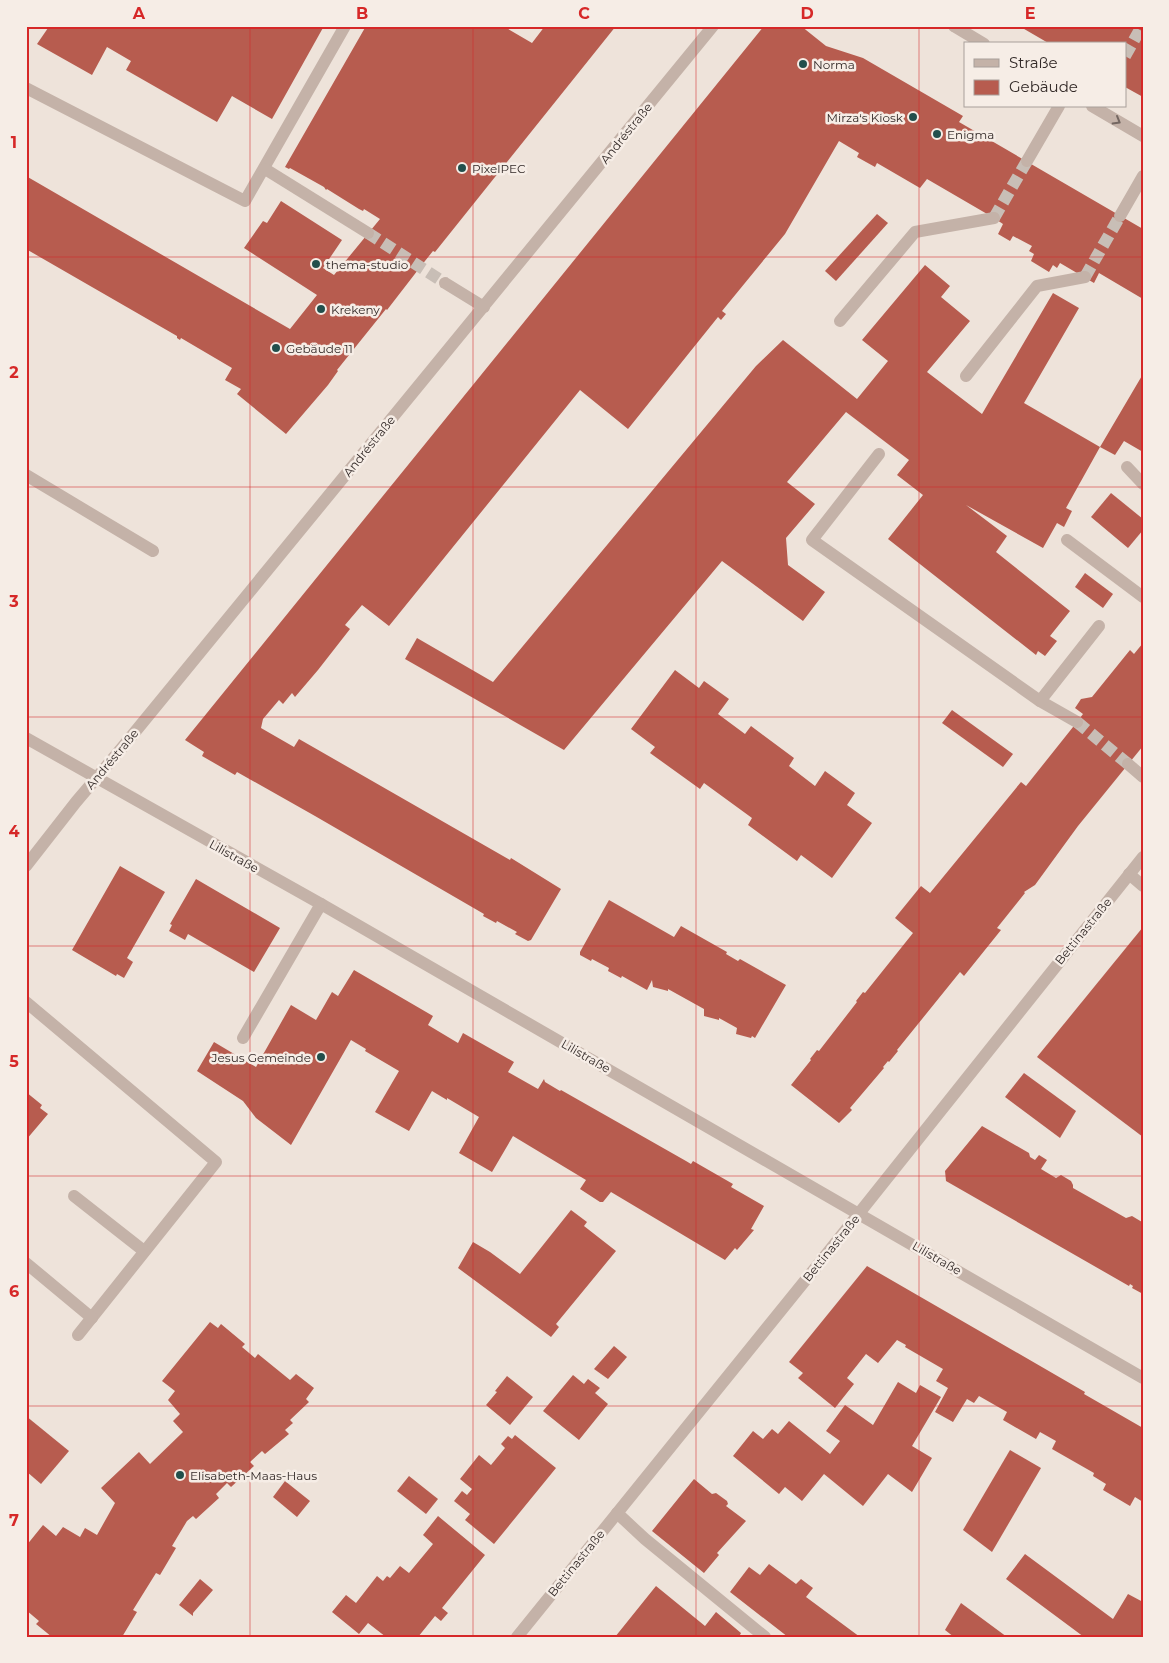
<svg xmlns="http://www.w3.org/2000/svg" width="1169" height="1663" font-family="Montserrat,sans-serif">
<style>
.building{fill:#b75c4f}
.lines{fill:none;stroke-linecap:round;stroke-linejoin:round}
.minor-tunnel{stroke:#c8beb6;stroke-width:12;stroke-dasharray:12 6;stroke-linecap:butt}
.minor{stroke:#c4b2a8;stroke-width:12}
.oneway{stroke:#746761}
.grid{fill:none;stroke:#d62828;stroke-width:1;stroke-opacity:0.55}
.poi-dot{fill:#224f4c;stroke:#f6ede6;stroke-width:2}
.labels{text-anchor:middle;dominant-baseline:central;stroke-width:5;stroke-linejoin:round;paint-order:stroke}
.poi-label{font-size:12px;fill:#322927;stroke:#f6ede6;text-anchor:start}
.street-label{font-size:12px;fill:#322927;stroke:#f6ede6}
.neatline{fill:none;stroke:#d62828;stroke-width:2}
.grid-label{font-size:16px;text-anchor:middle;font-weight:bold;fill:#d62828}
</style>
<rect width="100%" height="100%" fill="#eee3da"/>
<g class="building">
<polygon points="45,26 324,26 272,119 232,96 217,122 126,70 131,61 107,47 92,75 37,44 48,28"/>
<polygon points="366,26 503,26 532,43 545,26 616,26 435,252 433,251 421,266 387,310 386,309 337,370 338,371 328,385 286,434 237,394 241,389 225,380 232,368 181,338 180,340 177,338 177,336 26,249 26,176 290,329 317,295 244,248 263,221 267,223 281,201 342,240 323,268 334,275 380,219 364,209 363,211 359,209 327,189 326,190 324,187 290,168 289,169 285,167"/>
<polygon points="764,26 801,26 826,46 863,58 963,116 959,122 1143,229 1143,299 1099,273 1094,283 1060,263 1057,268 1053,265 1049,272 1031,261 1034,254 1029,251 1032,246 1013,236 1010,241 998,234 1003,224 994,218 927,179 920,188 877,163 875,167 857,157 859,153 839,141 785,234 722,311 726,314 721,320 718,317 628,429 580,390 389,626 362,605 345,625 350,629 318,670 295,697 292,693 283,704 279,700 263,719 261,728 294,747 299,739 510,860 511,858 561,889 531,940 528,941 515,934 517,932 497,921 496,923 483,916 484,914 315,816 237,772 235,775 202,756 204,752 185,740"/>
<polygon points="1019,26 1142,26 1143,97 1125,87 1125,44 1050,44"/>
<polygon points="877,214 888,223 836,281 825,271"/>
<polygon points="925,265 950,286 941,297 970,321 927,372 982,414 1053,293 1079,308 1024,403 1100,447 1066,508 1072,511 1064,527 1057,523 1043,548 966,505 1007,536 996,552 1070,611 1050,636 1057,641 1045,656 1038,651 1036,655 888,539 923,495 897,475 909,460 846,412 787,482 815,504 786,538 788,565 825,592 803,621 722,561 564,750 405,659 417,638 493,682 756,366 783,340 857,399 888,361 862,340"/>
<polygon points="1143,374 1143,452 1124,441 1115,455 1100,447"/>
<polygon points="1111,493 1143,519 1143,530 1128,548 1091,517"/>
<polygon points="1085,573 1113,594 1103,608 1075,587"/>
<polygon points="1143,643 1143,746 1078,826 1035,885 1024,892 1025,893 997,928 1001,930 964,976 960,972 897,1050 898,1051 889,1062 888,1061 883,1067 884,1068 850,1108 852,1110 839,1123 791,1085 811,1060 810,1059 817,1050 819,1051 857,1002 856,1001 863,992 865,993 913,933 895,918 921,886 930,893 1021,782 1026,786 1077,722 1083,714 1075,708 1081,699 1092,697 1130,650 1134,654"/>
<polygon points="675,670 699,688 704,681 729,699 718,714 745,734 751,726 794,758 789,766 815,786 825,771 855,793 847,805 872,823 832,878 801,855 797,861 748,825 752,818 704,783 700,789 650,753 655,747 631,729"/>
<polygon points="952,710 1013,754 1003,767 942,723"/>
<polygon points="120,866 165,892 127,958 133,962 124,978 117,974 116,976 72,950"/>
<polygon points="196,879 280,928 254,972 188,934 185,940 169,931 172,925 170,924"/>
<polygon points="609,900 674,937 681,926 727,952 726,954 738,961 740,959 786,985 755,1038 752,1036 751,1038 736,1034 737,1028 719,1018 719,1020 704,1016 704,1009 668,989 668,991 653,987 652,980 647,990 622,976 621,978 608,971 609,968 592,959 591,961 580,955 580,952"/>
<polygon points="1143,927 1143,1137 1037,1057"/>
<polygon points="354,970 433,1016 428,1025 458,1043 463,1033 514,1062 508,1072 538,1089 544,1079 545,1082 560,1091 561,1090 686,1161 691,1164 693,1161 733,1184 731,1187 764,1206 751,1229 754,1230 737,1250 735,1248 725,1260 611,1192 603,1202 600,1202 580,1189 586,1180 513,1136 492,1172 459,1153 479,1117 447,1098 447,1100 432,1091 409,1131 375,1112 399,1071 365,1051 366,1049 351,1040 291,1145 256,1118 243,1101 197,1071 214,1042 256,1067 291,1005 316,1020 332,992 338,996"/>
<polygon points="1024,1073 1076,1111 1060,1138 1005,1097"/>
<polygon points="26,1092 42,1105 40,1108 48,1114 26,1140"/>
<polygon points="982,1126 1029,1153 1030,1157 1035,1160 1039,1155 1047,1160 1041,1169 1056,1178 1061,1175 1071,1181 1073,1185 1073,1188 1126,1218 1132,1216 1142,1222 1143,1294 1132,1288 1133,1286 1130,1284 1129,1286 946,1181 945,1171"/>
<polygon points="571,1210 587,1222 584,1226 616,1251 556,1324 559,1327 551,1337 458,1268 473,1242 490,1252 520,1274"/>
<polygon points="867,1266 1085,1392 1084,1394 1143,1428 1143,1502 1135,1497 1130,1506 1103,1490 1106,1484 1093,1476 1094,1473 1052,1449 1056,1441 1040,1432 1036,1439 1003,1420 1007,1412 979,1396 974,1403 967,1399 953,1422 935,1412 948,1388 936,1381 943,1369 905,1347 906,1345 897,1340 878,1363 866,1354 847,1378 854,1384 835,1408 798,1378 803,1373 789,1362"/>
<polygon points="210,1322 218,1328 221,1324 245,1344 242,1347 255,1358 258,1354 290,1380 296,1374 314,1388 306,1399 309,1402 290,1420 293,1423 285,1430 289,1434 265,1454 262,1451 250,1462 254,1466 231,1487 227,1483 216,1494 219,1498 196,1519 193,1516 187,1521 172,1546 176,1548 160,1575 156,1573 133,1610 137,1612 122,1637 52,1637 36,1624 39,1621 26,1610 26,1546 43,1525 56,1536 63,1527 80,1537 85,1528 97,1535 115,1503 101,1488 139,1452 150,1464 183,1432 173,1421 180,1414 168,1400 175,1391 162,1381"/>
<polygon points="614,1346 627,1357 608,1379 594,1369"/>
<polygon points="573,1375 584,1384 588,1379 600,1388 595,1393 608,1404 579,1440 543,1411"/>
<polygon points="507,1376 533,1397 510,1425 486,1405 497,1392 495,1391"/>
<polygon points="898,1382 916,1393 920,1385 941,1397 912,1446 932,1458 912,1492 888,1474 863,1506 824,1474 802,1501 785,1487 779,1494 733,1456 753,1431 763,1439 772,1429 778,1434 789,1421 830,1454 840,1441 826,1431 845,1405 873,1425"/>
<polygon points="26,1416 69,1451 41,1484 26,1471"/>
<polygon points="515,1435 556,1468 494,1544 465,1520 470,1514 454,1501 462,1491 467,1495 472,1489 460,1479 479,1455 491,1465 505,1448 501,1444 508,1436 512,1439"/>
<polygon points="1010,1450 1041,1468 992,1552 963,1530"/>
<polygon points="409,1476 438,1499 426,1514 397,1491"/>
<polygon points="694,1479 712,1494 716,1493 727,1501 728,1504 726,1506 746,1521 717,1553 719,1555 704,1573 652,1531"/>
<polygon points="285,1481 310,1501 297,1517 273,1497"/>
<polygon points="438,1516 485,1555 442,1608 448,1613 441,1621 435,1616 418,1637 386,1637 368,1623 359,1634 332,1612 346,1595 356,1603 377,1576 383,1581 387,1576 390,1578 400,1566 409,1573 433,1544 423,1535"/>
<polygon points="1025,1554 1113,1619 1128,1594 1143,1602 1143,1637 1084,1637 1006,1579"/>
<polygon points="769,1564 796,1584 801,1579 813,1588 806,1597 860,1637 788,1637 730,1592 749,1567 760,1575"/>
<polygon points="200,1579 213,1590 193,1613 193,1616 179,1605"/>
<polygon points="656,1586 705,1626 716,1612 741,1633 739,1637 615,1637"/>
<polygon points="961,1603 1007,1637 954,1637 945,1630"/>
</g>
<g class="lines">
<g class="minor-tunnel">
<polyline points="1125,56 1142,26"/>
<polyline points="994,218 1027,161"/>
<polyline points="368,233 445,283"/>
<polyline points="1085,277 1120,216"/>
<polyline points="1077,722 1128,764"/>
</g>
<g class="minor">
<polyline points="954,26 984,44"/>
<polyline points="26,88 245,201 345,26"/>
<polyline points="1092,106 1143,136"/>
<polyline points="1027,161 1059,106"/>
<polyline points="265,169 368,233"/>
<polyline points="1120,216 1143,176"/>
<polyline points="445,283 484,307"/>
<polyline points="840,321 915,232 994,218"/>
<polyline points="966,376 1037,286 1085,277"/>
<polyline points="879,454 812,540 1040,701 1077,722"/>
<polyline points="1127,467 1143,484"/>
<polyline points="26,475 153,551"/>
<polyline points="1067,540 1143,597"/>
<polyline points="1040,701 1099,626"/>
<polyline points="26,738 321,904 1143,1378"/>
<polyline points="1128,764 1143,777"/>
<polyline points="26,866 76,802 121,749 713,26"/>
<polyline points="1129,874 1143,886"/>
<polyline points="26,1002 216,1162 78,1335"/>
<polyline points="243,1038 321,904"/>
<polyline points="74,1196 144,1251"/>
<polyline points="26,1263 92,1318"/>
<polyline points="617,1513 645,1539 765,1637"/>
<polyline points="517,1637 829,1251 1143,857"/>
</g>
</g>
<defs><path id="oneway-chevron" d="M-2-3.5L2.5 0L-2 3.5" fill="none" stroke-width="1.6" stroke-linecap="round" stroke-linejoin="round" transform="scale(1.25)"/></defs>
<use class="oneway" href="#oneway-chevron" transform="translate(1117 121) rotate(30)"/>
<path class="grid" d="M250 26V1637M473 26V1637M696 26V1637M919 26V1637M26 257H1143M26 487H1143M26 717H1143M26 946H1143M26 1176H1143M26 1406H1143"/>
<g class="poi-dot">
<circle cx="803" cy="64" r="5"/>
<circle cx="913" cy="117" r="5"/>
<circle cx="937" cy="134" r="5"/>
<circle cx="462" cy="168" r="5"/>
<circle cx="316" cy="264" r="5"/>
<circle cx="321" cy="309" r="5"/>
<circle cx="276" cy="348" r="5"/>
<circle cx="321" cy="1057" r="5"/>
<circle cx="180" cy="1475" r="5"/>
</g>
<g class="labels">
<g class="poi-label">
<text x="813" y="64">Norma</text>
<text x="903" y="117" text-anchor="end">Mirza‘s Kiosk</text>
<text x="947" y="134">Enigma</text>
<text x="472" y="168">PixelPEC</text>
<text x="326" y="264">thema-studio</text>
<text x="331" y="309">Krekeny</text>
<text x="286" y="348">Gebäude 11</text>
<text x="311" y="1057" text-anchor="end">Jesus Gemeinde</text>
<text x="190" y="1475">Elisabeth-Maas-Haus</text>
</g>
<g class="street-label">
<text transform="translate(626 133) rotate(-51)">Andréstraße</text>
<text transform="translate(369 446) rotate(-51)">Andréstraße</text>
<text transform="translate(112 759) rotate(-50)">Andréstraße</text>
<text transform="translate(234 856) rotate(29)">Lilistraße</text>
<text transform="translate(1083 931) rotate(-51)">Bettinastraße</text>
<text transform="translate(586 1056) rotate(30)">Lilistraße</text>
<text transform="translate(831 1248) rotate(-51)">Bettinastraße</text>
<text transform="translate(937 1258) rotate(30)">Lilistraße</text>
<text transform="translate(576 1563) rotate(-51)">Bettinastraße</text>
</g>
</g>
<rect width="1169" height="1663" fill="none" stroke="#f6ede6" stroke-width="55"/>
<rect x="964" y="42" width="162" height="65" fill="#f6ede6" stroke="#a89f9a"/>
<rect x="974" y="59" width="25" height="8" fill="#c4b2a8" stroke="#a89f9a"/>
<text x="1009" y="68" font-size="15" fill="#322927">Straße</text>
<rect x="974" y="80" width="25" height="15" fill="#b75c4f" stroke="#a89f9a"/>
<text x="1009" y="92" font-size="15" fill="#322927">Gebäude</text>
<rect x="28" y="28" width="1114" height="1608" class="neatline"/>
<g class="grid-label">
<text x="139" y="19">A</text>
<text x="362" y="19">B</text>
<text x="584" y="19">C</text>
<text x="807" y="19">D</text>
<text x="1030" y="19">E</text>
<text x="14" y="148">1</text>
<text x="14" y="378">2</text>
<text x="14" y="607">3</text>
<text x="14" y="837">4</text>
<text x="14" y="1067">5</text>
<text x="14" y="1297">6</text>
<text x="14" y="1526">7</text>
</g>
</svg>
